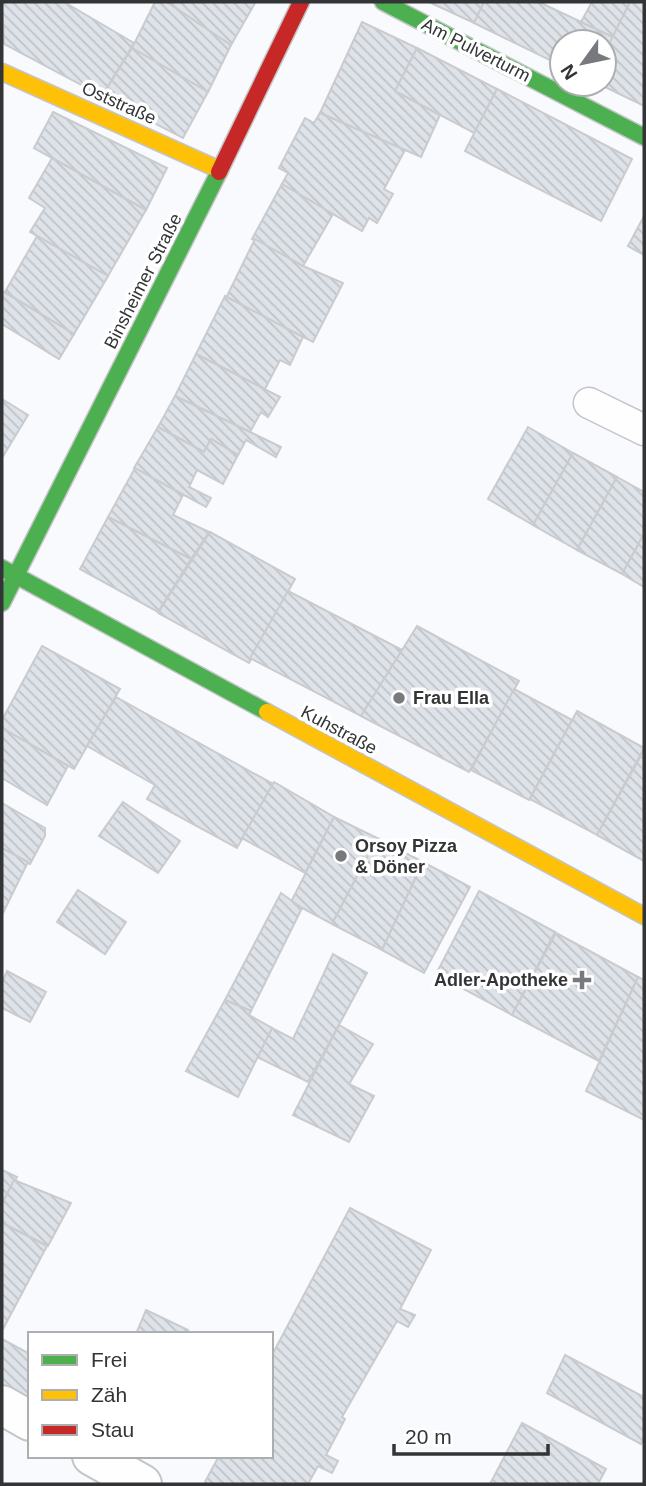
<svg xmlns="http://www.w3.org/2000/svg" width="646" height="1486" font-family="Arial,sans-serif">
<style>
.building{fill:url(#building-back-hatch);stroke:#cacbce;stroke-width:2}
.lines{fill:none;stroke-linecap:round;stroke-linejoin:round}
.lane-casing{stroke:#c4c5c7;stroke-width:33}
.street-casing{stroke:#c4c5c7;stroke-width:42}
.fast-casing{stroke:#c4c5c7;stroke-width:19}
.slow-casing{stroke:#c4c5c7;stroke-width:19}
.jam-casing{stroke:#c4c5c7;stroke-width:19}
.lane{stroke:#fefeff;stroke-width:30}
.street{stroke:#fefeff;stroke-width:38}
.fast{stroke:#4caf50;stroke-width:16}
.slow{stroke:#ffc107;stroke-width:16}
.jam{stroke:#c62828;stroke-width:16}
.poi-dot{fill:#77797c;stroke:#fff;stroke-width:2.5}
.labels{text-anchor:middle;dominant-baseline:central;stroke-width:7;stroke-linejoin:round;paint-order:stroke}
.street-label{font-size:18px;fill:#323436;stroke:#fff}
.poi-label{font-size:18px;font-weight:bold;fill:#323436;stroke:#fff;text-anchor:start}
</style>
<defs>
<pattern id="building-back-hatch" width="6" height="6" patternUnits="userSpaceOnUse" patternTransform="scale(1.75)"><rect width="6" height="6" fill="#dee3e9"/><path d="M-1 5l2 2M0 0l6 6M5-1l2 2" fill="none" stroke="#bfc3c8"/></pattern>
</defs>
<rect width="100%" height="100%" fill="#f8fafd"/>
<g class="building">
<polygon points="2,2 64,2 134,43 102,96 4,44"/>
<polygon points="155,2 167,2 231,45 208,92 132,48"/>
<polygon points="167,2 252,2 255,3 231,45"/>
<polygon points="429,2 484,2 474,23"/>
<polygon points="484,2 539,2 613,37 604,54 604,42 562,42 562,66 474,23"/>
<polygon points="592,2 630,2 613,37 581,22"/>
<polygon points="630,2 644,2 644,106 599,84 604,84 604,54"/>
<polygon points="362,22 417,48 395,91 440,115 421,157 320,113"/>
<polygon points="132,48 208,92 183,138 102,96"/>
<polygon points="417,48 497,89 474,133 395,91"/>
<polygon points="497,89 632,159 601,221 465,151"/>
<polygon points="53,112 167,168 146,210 34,148"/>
<polygon points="320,113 405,150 384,189 393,194 377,223 369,218 362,231 282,184 288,173 279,168 305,118 314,123"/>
<polygon points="52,158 146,210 108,276 30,232 45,208 29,198"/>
<polygon points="282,184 333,214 303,266 252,239"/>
<polygon points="644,216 644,255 628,246"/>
<polygon points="37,236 108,276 74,334 5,292"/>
<polygon points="255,239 303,266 343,283 313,342 226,298"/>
<polygon points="2,291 74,334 59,359 2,324"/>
<polygon points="225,296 303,337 290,365 280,360 265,389 196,354"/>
<polygon points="196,354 280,397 268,417 261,412 250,432 175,396"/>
<polygon points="175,396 250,432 281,447 276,457 246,440 238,455 211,439 204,452 158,427"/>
<polygon points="2,399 28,415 2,458"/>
<polygon points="158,427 204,452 211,439 238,455 223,484 197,470 189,487 211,498 206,507 134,468"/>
<polygon points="528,427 573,453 533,525 488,499"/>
<polygon points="573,453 617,477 577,550 533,525"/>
<polygon points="135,468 183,495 173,515 209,532 191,559 108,517"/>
<polygon points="617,477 644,492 644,534 622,574 577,550"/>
<polygon points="108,517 191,559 158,612 80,569"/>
<polygon points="210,532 295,579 249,663 158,613"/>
<polygon points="644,534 644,587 622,574"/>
<polygon points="288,591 402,650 361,716 250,658"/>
<polygon points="417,626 519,681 469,772 361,716"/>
<polygon points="42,646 120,689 74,769 2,728 2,720"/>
<polygon points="514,689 572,720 529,800 471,770"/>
<polygon points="116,697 273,784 237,848 147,799 155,785 87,746"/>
<polygon points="577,711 644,748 597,835 530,799"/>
<polygon points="2,728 68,766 47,805 2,778"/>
<polygon points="644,750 644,861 597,835"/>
<polygon points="274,782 334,817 305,873 242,838"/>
<polygon points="123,802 180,841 158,873 99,836"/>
<polygon points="2,803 45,828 45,836 30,864 2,848"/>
<polygon points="334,817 377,838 332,924 291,902"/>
<polygon points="377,838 423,862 382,950 332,924"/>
<polygon points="2,848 28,862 2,915"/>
<polygon points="423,862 470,887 424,973 382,950"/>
<polygon points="78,890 126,922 105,954 57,922"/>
<polygon points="479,891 555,932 512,1015 436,974"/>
<polygon points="281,893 302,908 251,1011 225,1000"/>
<polygon points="556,933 638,977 599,1061 512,1015"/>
<polygon points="333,954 367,973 308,1082 257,1057 272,1028 293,1039"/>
<polygon points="7,971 46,992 30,1022 2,1008 2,983"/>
<polygon points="638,977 644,980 644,1120 586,1091"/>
<polygon points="225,1000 251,1011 249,1015 272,1028 238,1097 186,1071"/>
<polygon points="339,1025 373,1044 349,1084 374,1096 349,1142 293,1115"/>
<polygon points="2,1170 17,1177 2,1204"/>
<polygon points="14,1180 71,1203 48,1246 2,1223 2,1204"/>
<polygon points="350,1208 431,1250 400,1309 415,1315 408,1327 397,1321 342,1417 345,1419 326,1455 338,1461 332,1473 318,1466 308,1484 208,1484 205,1482 219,1456 271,1456 271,1357"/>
<polygon points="2,1223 47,1246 2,1331"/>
<polygon points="146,1310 188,1330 186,1334 136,1334"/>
<polygon points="2,1339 30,1354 30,1406 2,1391"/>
<polygon points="565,1355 644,1397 644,1437 641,1444 547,1393"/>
<polygon points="522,1423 606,1469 598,1484 490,1484"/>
</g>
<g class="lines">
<g class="lane-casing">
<polyline id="lane" points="589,403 644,430"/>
</g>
<g class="street-casing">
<g id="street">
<polyline points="2,1405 30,1421"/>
<polyline points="92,1456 142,1484"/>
</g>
</g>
<g class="fast-casing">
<g id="fast">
<polyline points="383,2 644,137"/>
<polyline points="2,568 267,712"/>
<polyline points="2,603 219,172"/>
</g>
</g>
<g class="slow-casing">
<g id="slow">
<polyline points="2,72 220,170"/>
<polyline points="267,712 644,916"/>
</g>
</g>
<g class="jam-casing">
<polyline id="jam" points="219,172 301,2"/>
</g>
<use href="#lane" class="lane"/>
<use href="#street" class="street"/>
<use href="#fast" class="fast"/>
<use href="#slow" class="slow"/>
<use href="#jam" class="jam"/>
</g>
<g class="poi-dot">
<circle cx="399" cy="698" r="7"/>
<circle cx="341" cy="856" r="7"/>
<path d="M578.5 969.5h7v7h7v7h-7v7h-7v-7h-7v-7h7z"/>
</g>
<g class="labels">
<g class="street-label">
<text transform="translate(476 50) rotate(27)">Am Pulverturm</text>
<text transform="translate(119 103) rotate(24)">Oststraße</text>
<text transform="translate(143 281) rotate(-63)">Binsheimer Straße</text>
<text transform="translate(339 730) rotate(28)">Kuhstraße</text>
</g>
<g class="poi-label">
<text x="413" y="698">Frau Ella</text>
<text x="355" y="846">Orsoy Pizza<tspan x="355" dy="21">&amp; Döner</tspan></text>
<text x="568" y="980" text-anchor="end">Adler-Apotheke</text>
</g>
</g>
<rect width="646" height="1486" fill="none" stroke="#323436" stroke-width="7"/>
<rect x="28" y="1332" width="245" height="126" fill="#ffffff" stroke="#adaeaf" stroke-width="2"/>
<rect x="42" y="1355" width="35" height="10" fill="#4caf50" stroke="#adaeaf" stroke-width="2"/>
<text x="91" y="1367" font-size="21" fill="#323436">Frei</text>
<rect x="42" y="1390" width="35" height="10" fill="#ffc107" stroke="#adaeaf" stroke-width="2"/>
<text x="91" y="1402" font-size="21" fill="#323436">Zäh</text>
<rect x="42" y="1425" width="35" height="10" fill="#c62828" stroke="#adaeaf" stroke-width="2"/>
<text x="91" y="1437" font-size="21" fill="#323436">Stau</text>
<g transform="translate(583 63) rotate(237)"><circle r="33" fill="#ffffff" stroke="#adaeaf" stroke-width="2"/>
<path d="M0-5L12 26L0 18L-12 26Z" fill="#77797c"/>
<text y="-10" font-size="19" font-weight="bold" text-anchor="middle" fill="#323436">N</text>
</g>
<path d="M394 1444v10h154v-10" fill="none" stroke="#323436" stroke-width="3.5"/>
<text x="405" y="1444" font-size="21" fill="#323436" stroke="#ffffff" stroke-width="5" paint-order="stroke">20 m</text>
</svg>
